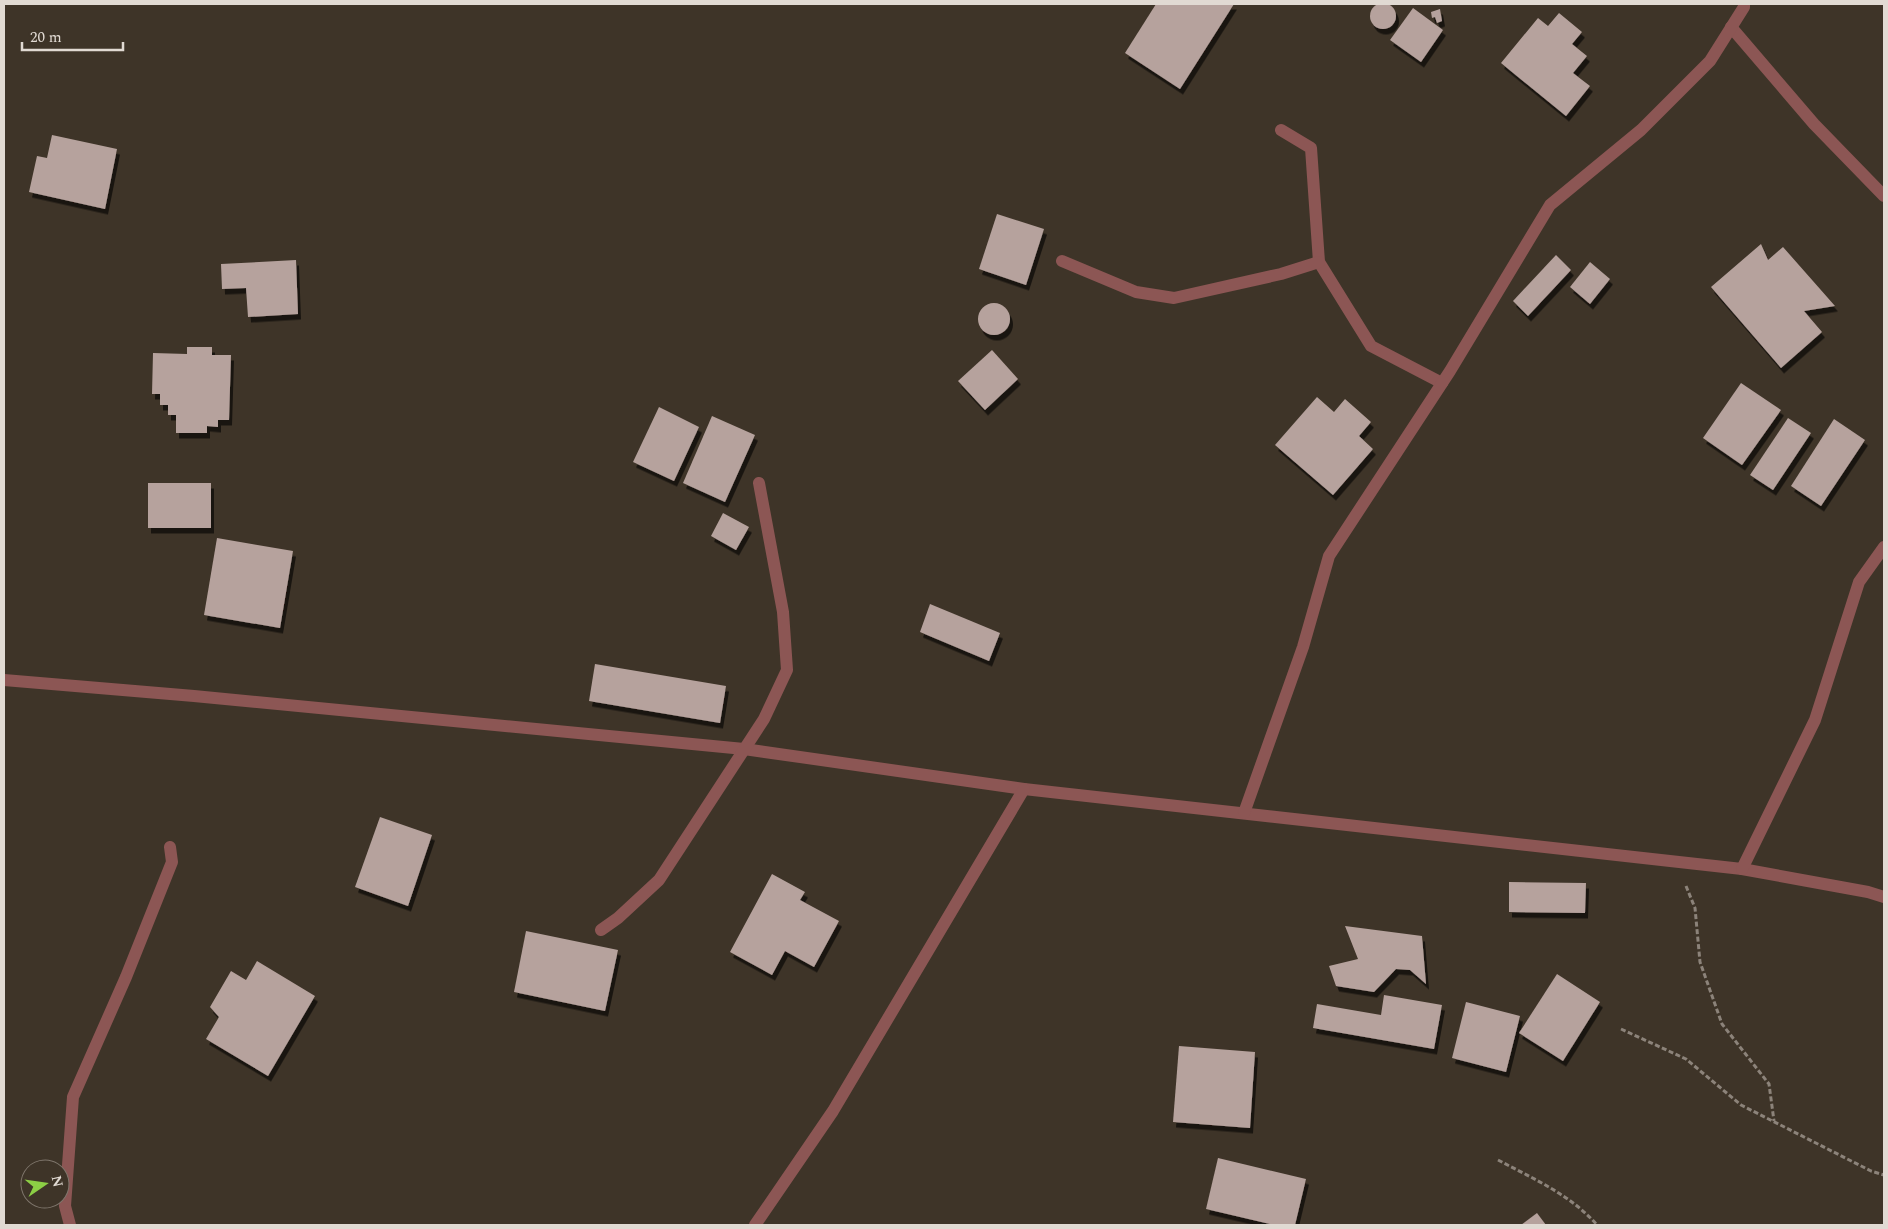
<svg xmlns="http://www.w3.org/2000/svg" width="1888" height="1229" font-family="Spectral,serif">
<style>
.building{fill:#b6a29d;filter:url(#shadow)}
.lines{fill:none;stroke-linecap:round;stroke-linejoin:round}
.path{stroke:#8c837a;stroke-width:3;stroke-dasharray:5 2.5;stroke-linecap:butt}
.minor{stroke:#8c5654;stroke-width:12}
</style>
<defs>
<filter id="shadow"><feDropShadow dx="3" dy="5.5" stdDeviation="0" flood-color="#0009"/></filter>
</defs>
<rect width="100%" height="100%" fill="#3e3428"/>
<g class="building">
<circle cx="1383" cy="16" r="13"/>
<polygon points="1156,4 1234,4 1180,89 1125,53"/>
<polygon points="1413,8 1443,30 1421,62 1390,40"/>
<polygon points="1440,9 1442,21 1437,23 1435,17 1432,18 1431,12"/>
<polygon points="1559,13 1582,32 1572,44 1587,56 1573,73 1590,86 1566,116 1501,63 1538,18 1548,26"/>
<polygon points="52,135 117,149 105,209 29,192 37,156 47,158"/>
<polygon points="997,214 1044,229 1026,285 979,269"/>
<polygon points="1761,244 1768,260 1783,247 1835,306 1804,311 1822,332 1781,368 1711,287"/>
<polygon points="1556,255 1571,270 1528,316 1513,301"/>
<polygon points="296,260 298,314 248,317 246,288 222,289 221,264"/>
<polygon points="1590,262 1610,279 1590,304 1570,287"/>
<circle cx="994" cy="319" r="16"/>
<polygon points="187,347 212,347 212,355 231,355 229,420 218,420 218,427 207,426 207,433 176,433 176,415 168,415 168,405 160,405 160,394 152,394 153,353 187,354"/>
<polygon points="992,350 1018,379 985,410 958,381"/>
<polygon points="1741,383 1781,410 1742,465 1703,438"/>
<polygon points="1317,397 1334,412 1345,399 1371,422 1359,436 1373,449 1333,495 1275,445"/>
<polygon points="659,407 699,427 674,481 633,462"/>
<polygon points="712,416 755,435 725,502 683,483"/>
<polygon points="1788,418 1811,433 1773,490 1750,475"/>
<polygon points="1834,419 1865,440 1821,506 1791,486"/>
<rect x="148" y="483" width="63" height="45"/>
<polygon points="723,513 749,527 736,550 711,536"/>
<polygon points="217,538 293,551 280,628 204,615"/>
<polygon points="930,604 1000,633 989,661 920,632"/>
<polygon points="595,664 726,686 720,723 589,701"/>
<polygon points="380,817 432,835 408,906 355,887"/>
<polygon points="772,874 805,892 800,900 839,921 814,967 785,951 772,975 730,952"/>
<polygon points="1509,882 1586,883 1585,913 1509,912"/>
<polygon points="1345,926 1422,936 1426,984 1410,970 1396,969 1374,992 1336,986 1329,966 1358,959"/>
<polygon points="526,931 618,950 605,1011 514,992"/>
<polygon points="257,961 315,996 268,1076 206,1039 219,1017 210,1007 231,971 246,980"/>
<polygon points="1557,974 1600,1002 1563,1061 1519,1033"/>
<polygon points="1384,995 1442,1005 1434,1049 1313,1028 1317,1004 1381,1015"/>
<polygon points="1466,1002 1520,1016 1506,1072 1452,1058"/>
<polygon points="1179,1046 1255,1052 1250,1128 1173,1122"/>
<polygon points="1218,1158 1306,1179 1295,1225 1274,1225 1206,1209"/>
<polygon points="1537,1213 1546,1225 1521,1225"/>
</g>
<g class="lines">
<g class="path">
<polyline points="1686,886 1695,908 1700,962 1722,1024 1769,1084 1774,1121"/>
<polyline points="1621,1029 1686,1059 1741,1105 1871,1171 1884,1175"/>
<path d="M1498 1160C1532 1178 1571 1195 1597 1225"/>
</g>
<g class="minor">
<polyline points="1731,27 1814,124 1884,196"/>
<polyline points="1281,130 1311,148 1319,262 1371,346 1442,383"/>
<polyline points="1062,261 1136,292 1174,298 1281,274 1319,262"/>
<polyline points="4,680 194,696 744,749 1024,789 1742,869 1868,892 1884,897"/>
<polyline points="1244,813 1303,647 1329,556 1450,371 1550,205 1641,130 1710,61 1744,7 1744,4"/>
<polyline points="1742,869 1815,720 1859,582 1884,547"/>
<polyline points="601,930 618,918 659,880 764,719 787,670 783,612 759,483"/>
<polyline points="70,1225 65,1206 73,1097 126,977 172,862 170,847"/>
<polyline points="755,1225 833,1111 1024,789"/>
</g>
</g>
<rect width="1888" height="1229" fill="none" stroke="#e1dad3" stroke-width="10"/>
<g transform="translate(45 1184) rotate(77)"><circle r="24" fill="#3e3428" stroke="#7f766c"/>
<path d="M0-4L9 19L0 12L-9 19Z" fill="#8cce45"/>
<text y="-8" font-size="14" font-weight="bold" text-anchor="middle" fill="#e1dad3">N</text>
</g>
<path d="M22 42v8h101v-8" fill="none" stroke="#e1dad3" stroke-width="2.5"/>
<text x="30" y="42" font-size="15" fill="#e1dad3" stroke="#3e3428" stroke-width="4" paint-order="stroke">20 m</text>
</svg>
